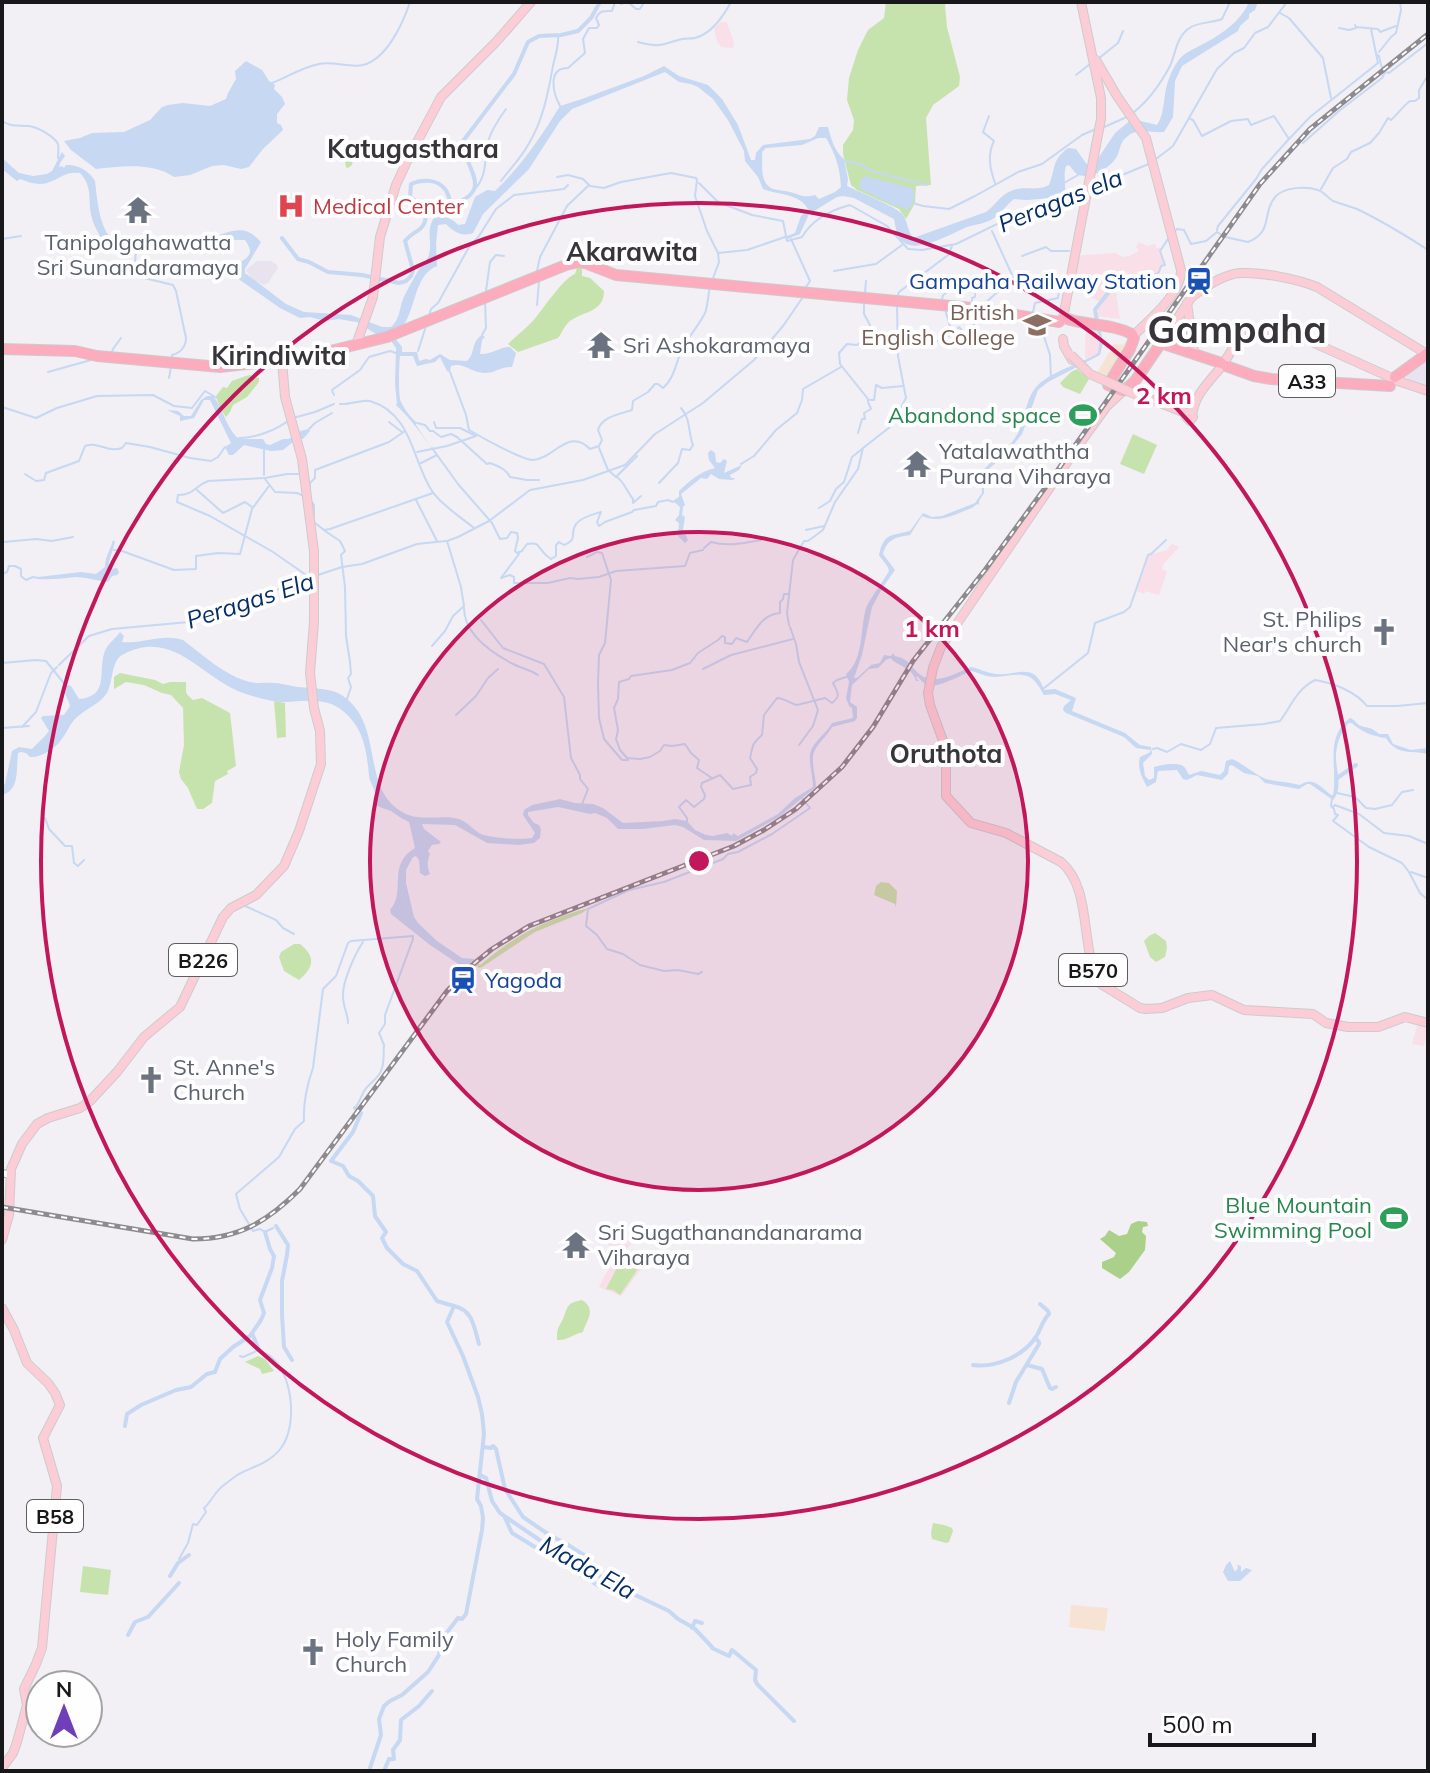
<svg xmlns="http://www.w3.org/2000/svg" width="1430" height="1773" font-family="Mulish,sans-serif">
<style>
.commercial{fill:#f7e3d4}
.built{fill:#e9e3ef}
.education{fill:#f8dfe8}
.green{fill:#c6e3ad}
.forest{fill:#abd089}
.water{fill:#c6d8f2;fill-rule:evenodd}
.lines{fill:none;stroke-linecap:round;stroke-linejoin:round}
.stream{stroke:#c6d8f2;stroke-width:2}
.canal{stroke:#c6d8f2;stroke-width:4}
.secondary-casing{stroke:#a2a0a5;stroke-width:8}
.primary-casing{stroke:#ccc;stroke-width:10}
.highway-casing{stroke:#ccc;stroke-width:12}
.secondary{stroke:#fff;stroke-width:6}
.primary{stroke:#fdcdd7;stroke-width:8}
.highway{stroke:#fcacbc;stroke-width:10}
.rail-casing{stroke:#8d8b8f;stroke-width:5}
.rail{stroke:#fefeff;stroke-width:2;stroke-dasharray:6;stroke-linecap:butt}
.primary-bridge-casing{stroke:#ccc;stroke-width:10;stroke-linecap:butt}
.primary-bridge{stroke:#fdcdd7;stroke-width:8}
.ring{fill:none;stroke:#c2185b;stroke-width:4}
.labels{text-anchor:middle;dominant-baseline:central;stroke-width:8;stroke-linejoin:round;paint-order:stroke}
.shield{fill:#fefeff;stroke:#5d5c5e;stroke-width:2}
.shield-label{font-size:20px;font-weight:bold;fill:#181719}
.health-label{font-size:22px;fill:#be3a42;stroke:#fefeff;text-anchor:start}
.worship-label{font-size:22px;fill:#5b616d;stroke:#fefeff;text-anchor:start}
.transit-label{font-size:22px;fill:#164399;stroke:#fefeff;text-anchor:end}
.education-label{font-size:22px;fill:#785e54;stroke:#fefeff;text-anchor:end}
.leisure-label{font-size:22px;fill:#27864d;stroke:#fefeff;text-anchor:end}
.water-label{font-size:24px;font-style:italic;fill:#062e65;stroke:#fefeff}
.quarter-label{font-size:26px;font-weight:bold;fill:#37353a;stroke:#fefeff}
.town-label{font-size:38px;font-weight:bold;fill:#37353a;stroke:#fefeff}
.centre{fill:#c2185b;stroke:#fefeff;stroke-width:4}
.ring-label{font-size:24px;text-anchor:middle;font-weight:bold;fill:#c2185b;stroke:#fefeff;stroke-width:8;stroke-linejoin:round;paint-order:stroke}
</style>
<rect width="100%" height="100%" fill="#f2eff5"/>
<g class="commercial">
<polygon points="1232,332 1235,336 1233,343 1227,341 1202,347 1201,339"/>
<polygon points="1125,342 1133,342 1112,379 1097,373 1114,344 1123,345"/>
<polygon points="1071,1605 1108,1608 1105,1631 1069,1627"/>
</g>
<g class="built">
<polygon points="257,261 271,261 276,264 278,268 268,283 263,285 253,280 246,271 248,268"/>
<polygon points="1428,357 1428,390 1410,382 1405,375"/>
</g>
<g class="education">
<polygon points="721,22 727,22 728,26 734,43 733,48 721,47 717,41 714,28"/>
<polygon points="1139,242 1148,246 1155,244 1157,248 1160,248 1165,265 1161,266 1159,272 1155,276 1148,280 1138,278 1117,282 1099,301 1068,287 1074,256 1115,253 1123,257 1129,256 1139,251 1136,247"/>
<polygon points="1115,287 1120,319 1097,316 1098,308"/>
<polygon points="1086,323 1098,330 1100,344 1098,353 1087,359 1085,357"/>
<polygon points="1172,544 1179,547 1164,563 1162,569 1167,572 1159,595 1145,591 1144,594 1137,591 1149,555 1167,550"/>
<polygon points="1418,1023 1428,1026 1428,1041 1425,1041 1424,1046 1412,1044"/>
<polygon points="617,1229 627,1236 631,1245 621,1254 611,1248 603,1238"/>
<polygon points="618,1258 641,1269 621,1296 599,1287 606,1273"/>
</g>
<g class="green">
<polygon points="886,2 948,2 945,5 947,27 960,77 959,86 933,105 926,118 931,185 916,186 915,203 906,219 899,209 857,190 851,185 843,154 843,145 853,130 854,120 847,100 849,78 858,50 868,30 884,18"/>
<polygon points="343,142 356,142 356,145 352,165 348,168 346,167 341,143"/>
<path d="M577 268H582V276L590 278 604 291C604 312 584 311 570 321 564 326 562 333 558 338L518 352 508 344C516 336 525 329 532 322 543 310 562 279 575 274Z"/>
<polygon points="1077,369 1089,379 1080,394 1063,387 1060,383 1071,372"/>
<polygon points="249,375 259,378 259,382 247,397 233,405 230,412 226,417 220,408 216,396 223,387 227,388 232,381"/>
<polygon points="1133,434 1157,445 1144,474 1120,464"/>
<path d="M120 673 155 680 163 684 170 682H186C187 692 183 692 193 700L202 698 230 713 236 766 227 771 228 774 215 781 212 803 203 809H197L188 788 181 779 179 772 184 745 183 708 171 695 162 693 144 685 126 682 114 689V677Z"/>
<polygon points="274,701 285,703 285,706 286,737 277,738"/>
<polygon points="881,882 889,883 897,891 896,907 895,904 874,895 876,886"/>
<path d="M589 908 582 913 535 932 482 967 479 968 471 961 474 959 480 965C489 958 497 951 506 945 530 928 560 915 589 908Z"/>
<polygon points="1155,933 1166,941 1167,948 1165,957 1156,962 1150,957 1144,941 1149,936"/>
<path d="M294 944H300C316 957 314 967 299 980L284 971 279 957 281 952Z"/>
<polygon points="621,1260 638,1269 620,1295 613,1290 606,1289"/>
<path d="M582 1300C597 1310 587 1319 583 1332 573 1334 567 1341 557 1340 557 1327 558 1329 563 1319 568 1307 566 1303 582 1300Z"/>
<polygon points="258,1356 265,1359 274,1371 262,1374 260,1369 245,1362"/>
<polygon points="933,1523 944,1525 952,1528 953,1531 949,1542 946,1543 932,1539 931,1533"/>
<polygon points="83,1566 111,1570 108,1595 80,1592"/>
</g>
<polygon class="forest" points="1138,1221 1147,1222 1148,1226 1143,1227 1142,1232 1146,1236 1145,1250 1129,1272 1120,1279 1102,1268 1102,1262 1114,1257 1116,1253 1100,1239 1105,1236 1109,1230 1119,1236 1127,1234 1131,1224"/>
<g class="water">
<path d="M1249 2H1258L1255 10 1249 14V18L1240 26 1238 31 1182 66 1175 81 1173 117 1164 132C1152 133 1137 128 1128 136 1119 142 1121 150 1116 158 1109 168 1090 181 1077 174 1075 173 1071 167 1069 165L1066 166C1063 176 1066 185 1065 195L1062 197 1027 200 1014 199C1006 205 1000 215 991 220 983 224 976 224 967 227 952 233 918 254 903 242 896 237 896 227 894 219L890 217 854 198 843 196 837 197 809 214 800 234 787 239V236L795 233 801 216 808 209C799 193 778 195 763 189L758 177 745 161 744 151 728 120 713 99 698 87 691 84 679 82 665 72 572 109 560 121 529 169 483 214 473 233C462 237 454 232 446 224L438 225 436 244 437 266C416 274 416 303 406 321 403 327 396 330 391 333L402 347V352H417L419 361 426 359 430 360 440 354 450 360 467 361C476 353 470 343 482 335L485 337 482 340 480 354C494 354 499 347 510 347L516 353 512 367C501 366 495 373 485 373 471 373 464 362 451 366L450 372 447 371 440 357 435 362 417 366 413 356H400C399 362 398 397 401 402 404 408 410 417 416 422V425L432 449C421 433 410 418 396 405L397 403 395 385 396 348 387 335 376 334 357 322 350 321 339 319 325 321 310 317 300 318 280 308 237 278 233 270C240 258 259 259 245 240H221L198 248 147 245 126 250 109 247 102 243C100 234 94 227 92 218 87 201 94 188 80 173 65 171 60 179 47 183 37 186 29 182 20 179L17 181 2 169V158L19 173 33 176 47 174 52 171 62 152 65 156 60 163 59 167 62 166 64 168 66 165C77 164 90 171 95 181 97 197 99 236 118 242 128 245 139 239 149 238 169 236 190 243 210 238 220 235 235 228 246 231 252 233 257 238 261 242L245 269V273L286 304 304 312 351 315 382 327H391C400 319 399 310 403 299 407 290 413 280 418 271 421 266 427 261 429 255 433 239 424 229 437 214 444 216 452 218 458 225L465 224 475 197 487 190 495 191C521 166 541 137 560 106L582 99 644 76 664 66 679 76 708 85 722 99 738 125 751 160H755L756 153 763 145 810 139 815 136 819 127H828C831 138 834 151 844 159L848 179 847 186C859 192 895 206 902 214 908 221 907 230 913 238L986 212C995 206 1000 195 1011 191 1023 185 1037 192 1049 185 1056 168 1051 161 1068 148L1076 149 1088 166 1097 160 1115 133 1132 119 1157 125C1163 116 1163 106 1165 95 1166 84 1172 69 1178 61 1183 53 1194 49 1203 44 1221 35 1241 21 1249 2ZM818 138H826C836 155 840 168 841 187L835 192 819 199 815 195C805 198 800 195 790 192 784 190 777 191 771 188 759 181 763 164 762 152L766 148 802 145Z"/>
<path d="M246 61 262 70 269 81 275 85 274 89 282 97 285 104 277 114V123L281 125 283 130 263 149 249 167 241 169 224 165 212 166 190 175 174 177C153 162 120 166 96 169L71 150 64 141 80 138 92 133 124 132 150 120 162 107 168 105 183 103 210 106 226 99 228 93 236 79 235 71Z"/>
<path d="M864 176 913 188C915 196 914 204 909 210L891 204 859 188 861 180Z"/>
<path d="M1139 278 1130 282 1118 284 1097 310 1103 343 1100 355 1048 382 1038 390 1022 434 1006 454 984 473V493L979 501V505L977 504 972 508C955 514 939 524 922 516L910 535C896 537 887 539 883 554L895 570 883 587 872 607 862 655 854 678H857L871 665 880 663 884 655 891 656 893 653 895 656C906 658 909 663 916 671 932 688 954 674 971 667 980 669 987 673 996 674 1015 677 1034 660 1044 690L1055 689 1076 698 1072 711 1125 733 1140 745 1151 747 1152 754 1143 763 1145 776 1149 780 1154 778V767C1161 765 1177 762 1183 766 1186 768 1187 772 1189 775L1201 771 1220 775 1224 771 1226 761 1232 759C1244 764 1255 775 1266 779 1277 782 1289 782 1300 785 1313 776 1321 787 1331 795H1333C1338 769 1324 737 1350 718 1354 719 1357 725 1361 726 1371 729 1369 726 1379 734H1388L1393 744 1411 750 1428 748V754C1411 750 1397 756 1386 738 1374 737 1360 731 1352 723H1349C1341 732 1337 742 1336 754 1335 769 1344 788 1333 800L1310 784H1307L1299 789 1265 783 1258 776 1244 773 1232 765 1229 766 1228 774 1222 780 1197 775 1187 780 1183 779 1177 770 1158 771 1156 782 1147 787C1142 777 1137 769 1140 757L1149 753 1151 750 1136 748 1124 737 1066 713 1063 710 1064 706 1071 700 1055 694 1044 695C1041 691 1040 687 1037 684 1027 669 1009 677 995 677 986 677 980 673 971 671 961 675 937 689 927 685 923 683 920 679 917 676L916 678 919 681H916C912 667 899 667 890 658L886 660 878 668 869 669 852 685 850 702 857 707V718L855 721 832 727C828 735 821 740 816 748 809 758 816 775 816 787L779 817 736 841 704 840 683 827 675 825 643 829H618L607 818 595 813 590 814 558 807 528 812V815L534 823 539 825 541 829 540 838 534 843 519 845 487 843 455 825 422 824 424 829 441 842 439 844 432 845 428 851 430 854C427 861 427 867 430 874L425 876 420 873 419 860 416 856 413 857 406 870V883L414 917 418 923 437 941 462 958 474 959 469 964 460 965 430 945 391 914 390 910C407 891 386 865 415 848L409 822C402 819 397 815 391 811 386 809 381 808 376 805 376 801 376 797 375 793 374 787 370 783 369 776 367 752 364 728 343 711 327 697 304 701 285 702 273 702 255 697 243 693 201 678 173 627 122 655 111 661 113 683 107 693 98 706 84 709 74 720 69 726 66 734 61 740 55 749 40 758 30 757L26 753 21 752 18 753C16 769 20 790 2 795V787L5 784 12 751 19 747 32 749C37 743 44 738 49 731L41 718 43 716 64 715 70 706C68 696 61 694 68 685L71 686 79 699C113 696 95 667 107 647 110 642 116 638 120 632L124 636 122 642C142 644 163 633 183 640 203 655 225 676 250 682 258 684 266 682 274 683 280 683 286 685 292 686 307 689 327 687 340 694 387 723 358 789 404 813 420 822 442 814 459 819 467 822 472 828 479 833 486 838 522 840 532 838L535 833 523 815 524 810 532 805 560 799 575 803 593 804 603 808 623 823 663 821 675 819 687 821 695 830 706 835 713 836 727 833 732 836 733 833 738 836 778 814 795 798 813 787C813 777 809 765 810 755 811 743 827 733 832 723L853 718 852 708 849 706 846 698 849 682 846 674C864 659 860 628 866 608 869 600 888 574 889 571 889 566 881 559 879 555 884 532 892 536 910 531L923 513 932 517 942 516 975 503 982 493 981 473C991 460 1006 452 1015 438 1026 422 1024 400 1037 386 1053 370 1079 365 1098 353L1100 338 1095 324 1093 309 1107 291 1117 282Z"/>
<path d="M207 396H213C224 409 225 427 239 439H263L266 444 270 445 283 439H288L297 435 300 431 309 429 310 431 303 439 294 441 283 450 271 451 244 445 233 455H229L225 447 231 443 210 400H204L194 418 180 421V416L167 410 178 411 184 416H191L201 400Z"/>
<path d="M711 450 715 453 716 462 720 463 724 459 727 461 724 473 742 465 739 470 730 475 731 478H735L733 480 719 479 711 474 707 479 701 478 681 494 685 505 683 507 682 515 685 517 683 529 688 540 685 543 678 536 679 523 675 520 679 515 680 507 673 501 679 497V491C691 480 699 472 715 468L709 460 708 453Z"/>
<path d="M113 540 115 542 109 562 110 569 117 568 119 573 117 575 112 576 108 582C98 581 86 577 76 577 64 578 52 580 38 579V577L81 572 96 574 105 567C105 556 111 549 113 540Z"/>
<polygon points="1230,1561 1235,1572 1238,1568 1237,1565 1241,1566 1241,1572 1246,1568 1252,1570 1240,1581 1228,1581 1223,1572 1226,1565"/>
</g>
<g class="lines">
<g class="stream">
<polyline points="620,2 621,4 626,2"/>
<polyline points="628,2 636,9 640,9 643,4 642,2"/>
<polyline points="1280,13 1289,18 1323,58 1331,98"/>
<polyline points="1356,27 1378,29 1380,32 1396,26"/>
<polyline points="1339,28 1349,30 1356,28 1355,25"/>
<path d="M638 42C662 48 659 45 682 39 686 38 691 39 695 38 711 34 724 15 731 2"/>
<polyline points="1379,52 1391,37 1396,33 1401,10 1400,2"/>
<polyline points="1098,59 1118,43 1123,31"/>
<polyline points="1385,72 1389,73 1428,43"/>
<polyline points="1076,75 1090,64"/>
<path d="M272 83C287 77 303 67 319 64 334 61 349 68 363 65 387 59 403 23 410 2"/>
<path d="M560 106C553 93 547 68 568 68L585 53 583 39 589 28H597L599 25 596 18C600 10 604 11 612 11L615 2"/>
<path d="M1134 112C1149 100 1161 83 1170 66 1176 53 1176 36 1191 27 1200 22 1212 23 1222 19L1230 2"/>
<path d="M989 116 983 132 994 141C987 155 990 169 995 183"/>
<polyline points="1190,119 1193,120 1202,136 1231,121 1248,119 1251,125 1274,116 1289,139 1310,117 1378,63 1371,29"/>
<path d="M2 121C11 127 18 125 29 126 37 127 54 136 58 144 59 147 58 155 58 158"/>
<polyline points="1102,128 1129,116"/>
<polyline points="1303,143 1339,111 1382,78 1385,72 1381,65 1379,56 1377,55"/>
<polyline points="1156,159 1173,146 1217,69 1234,53 1244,48 1255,33 1268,27 1287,2"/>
<polyline points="845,161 859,164 874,172 927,185"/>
<polyline points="557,177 568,175 583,179 590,186 604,188 621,182 671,173 696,178 697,180 695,196 707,231 718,253"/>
<path d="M501 181C510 169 521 158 528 145 543 121 548 93 553 66 555 56 559 46 558 35"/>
<polyline points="699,183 718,202 752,215 783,221 786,236"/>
<polyline points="1064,183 1078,175"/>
<polyline points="1091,188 1151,163"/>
<path d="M1321 189 1333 168 1347 159 1351 152 1370 143 1379 133 1388 118 1391 120C1398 114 1403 106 1410 101H1415L1419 98V90L1428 75"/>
<path d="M473 191C488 177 484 160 488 142 490 133 500 117 506 109"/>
<polyline points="913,203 923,206 949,209 975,196 1018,172 1042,164 1082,135 1096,129"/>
<polyline points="1217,230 1218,226 1256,179 1262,169 1289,139"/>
<polyline points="992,231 1013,277 1060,285 1058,298 1035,303 1033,312"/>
<path d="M1174 232 1177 229 1184 230 1191 244 1206 241 1217 232 1225 237 1248 242C1274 232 1261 213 1276 196 1285 187 1306 186 1318 190 1324 192 1328 198 1333 201 1341 204 1349 206 1357 209 1382 221 1405 235 1428 250"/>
<path d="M786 237 787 241 802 237C812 220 831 210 850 205L887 226 908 249 922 250 956 244 1026 210 1061 202 1085 191"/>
<polyline points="2,239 21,236"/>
<polyline points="791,239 810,281 806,287"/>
<path d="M136 248 135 264 136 274 140 277 173 285 176 291 186 338C186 347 180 353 172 355V358"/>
<polyline points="1022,256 1046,247 1051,251 1069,251"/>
<polyline points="537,271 540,257 567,206 588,186"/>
<polyline points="834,271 876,264 902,245"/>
<polyline points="1136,279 1148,280 1159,272 1161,266 1165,265 1160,251 1168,239"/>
<polyline points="712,281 719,262 718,253 747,250 785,237"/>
<polyline points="486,291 490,262 496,255 504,256"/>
<polyline points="865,293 866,281"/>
<polyline points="897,297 899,292 948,255 952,246"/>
<polyline points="942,299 943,295 955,288"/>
<polyline points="972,304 972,298 975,297 976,275"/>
<polyline points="984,304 1002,288"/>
<polyline points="537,305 539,281"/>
<polyline points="945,309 952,333"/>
<polyline points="972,310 971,319 974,322"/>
<polyline points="429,316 431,309 438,303 469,247 479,236 496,209 514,195 564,189 568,185"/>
<polyline points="1040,324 1050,355 1051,379"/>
<polyline points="482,335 486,328 485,301"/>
<polyline points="923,346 946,338 959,327 964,333 974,331 974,322 978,313"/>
<polyline points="418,351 426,326"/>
<polyline points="111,354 113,349 121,338"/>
<polyline points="48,372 91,360"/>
<path d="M450 372 466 415 469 430C481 437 522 460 533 460 554 459 568 427 590 449L599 446 602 440 598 430C602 416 621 414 632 410L633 401 648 392 655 384H658L663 388C675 378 676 361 683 347 690 335 699 325 705 313 708 305 708 295 710 287"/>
<polyline points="169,378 171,367"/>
<polyline points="334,395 332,390 360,370 369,357 390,351 396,353"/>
<polyline points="870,400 874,400 876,385 882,388 903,386"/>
<path d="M340 404C350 405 362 399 370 401 413 414 412 461 432 491 440 504 462 518 474 528"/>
<polyline points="2,407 36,418 57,408 97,396 153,395 174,406 192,408 205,391 217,398"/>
<polyline points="293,418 315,412 334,404"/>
<polyline points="389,422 402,432"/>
<path d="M417 423 425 425 430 431H433L441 437 451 434 457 437 487 464 490 463C498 466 506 469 510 477L527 480H539"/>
<polyline points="309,429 315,423 332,413"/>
<polyline points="858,433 862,419 865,419 864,413 871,409 868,402 868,399 840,364 839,353 847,344 857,345 862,341 870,325 864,314 864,303"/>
<path d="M239 438C255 438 277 430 289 420"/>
<path d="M432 448 458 484 492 523 500 539 507 538 511 532 517 533 518 538 515 551 517 553 522 551 527 544C540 542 537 546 544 553 546 556 549 557 551 559L556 556V545L559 542 564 545C579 539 569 534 576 524 581 517 594 514 601 512L597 522 599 526 605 522 632 512 634 510 656 506 658 502 668 500 673 502"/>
<polyline points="599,448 608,470 616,477 637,456"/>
<polyline points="264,450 264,475"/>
<polyline points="417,452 447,446 476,436 460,428 436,428 434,422"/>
<polyline points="421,463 437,455"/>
<polyline points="741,464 754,456 776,430 797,413 802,400 803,389 841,367"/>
<path d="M25 474 36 481 44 480 46 473 79 461 85 446C99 441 107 453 122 448L126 443 150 447 190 458 211 461 218 457 225 447"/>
<path d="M300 474H287L265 478 208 481C195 486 194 495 178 495L177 502 210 516 273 552 309 577"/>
<path d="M617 477C624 482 628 493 633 499V503L641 496"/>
<polyline points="265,479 275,492 297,493 304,496"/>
<path d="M659 483 678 463 682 449 690 450 693 445C688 433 691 419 681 408"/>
<polyline points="310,488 310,483 315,478 315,470 389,442 405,431"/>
<polyline points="197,490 223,513 245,502 252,507"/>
<polyline points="309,498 314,505 314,517"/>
<polyline points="416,500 437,541"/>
<polyline points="819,508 830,501 836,489 844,482 852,457 862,449"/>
<polyline points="315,523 324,530 330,529 433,493"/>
<polyline points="806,530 824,526"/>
<polyline points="325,531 340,541 345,551 341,555 345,587 346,636 350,662 351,674 348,678 351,687 346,702"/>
<polyline points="2,540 4,542 36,539 52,541 73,537"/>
<path d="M704 548 711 542C728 547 744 543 761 540"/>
<polyline points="114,550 122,551 174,570 196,569 196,556 218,553 240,554 252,509 269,486"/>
<polyline points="519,554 501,578 510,575 514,577 514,583 548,583 570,578 578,579 599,577 616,571 685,566 690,553 703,550"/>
<polyline points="587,557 597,552 602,553 611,580 605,643 599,655 598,683 599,718 604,739 622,760 628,760"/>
<polyline points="318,575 342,567 362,564 417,544 446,541"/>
<polyline points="2,577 4,573 7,572 9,566 15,566 21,569 21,576 26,580 33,577 38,578"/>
<path d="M464 608C464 634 492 653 513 664 521 668 530 670 538 675"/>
<polyline points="481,620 503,648 544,664 564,697 571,758 580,775 580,779 588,789 582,804"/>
<polyline points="789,625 787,613 793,560 804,541 808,541 823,530 835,502 858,469 863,448 890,427 906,398 898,356 897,304"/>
<polyline points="790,627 796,644 799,662 818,710 813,726 799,745"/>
<polyline points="432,646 445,631 453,616 464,606 461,587 447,541 458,537 489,521 530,490 583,480 625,465 655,434 703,403 754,360 783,326 803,297"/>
<polyline points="2,663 36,660 46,661 67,687"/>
<polyline points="59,665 89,636 112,629 189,622 312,577"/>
<polyline points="703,669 731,655 793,639"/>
<polyline points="1043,689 1088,653 1095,623 1124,612 1130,607 1148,555 1151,554 1166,540"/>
<polyline points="456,715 476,696 488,678 498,669"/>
<polyline points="22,727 36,712 51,673 57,667"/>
<polyline points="2,728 29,726"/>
<path d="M1153 749 1157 748 1167 752 1181 744 1201 750 1210 744 1216 728 1264 724 1280 721C1292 705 1296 690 1315 680 1333 683 1355 691 1367 706H1397L1428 703"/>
<path d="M712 778 697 768 699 760 691 753 685 744 672 746 664 745 660 751 650 757 640 759 627 758 620 750 616 739 618 730 614 708 618 699 619 682 629 679 631 676 672 670 690 663 698 653 718 640 722 636 725 637V643L732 644 736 638 747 642C756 629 763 614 780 613V602L783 599 784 594H789"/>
<polyline points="1337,793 1355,797 1366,808 1375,809 1392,805 1402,792 1413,790"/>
<polyline points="1332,798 1331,806 1334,809 1335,814 1338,815 1333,821 1369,847 1402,863 1409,872 1420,893 1428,900"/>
<polyline points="1333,807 1335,805 1359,814 1384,833 1409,836 1428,844"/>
<polyline points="45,818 49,829 65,846 72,846 74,863 78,866 84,860"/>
<path d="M687 821V818L679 807 686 800 694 807 704 799 705 795 701 787 702 783 720 775 733 789 751 785 750 777 756 773 757 769 750 758C753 745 752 744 762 735L764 715 777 698C785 698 790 704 797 705L825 698 832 703C842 695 837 692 833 683L837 680 849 676"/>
<polyline points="1411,872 1428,878"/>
<polyline points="243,905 276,920 283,928 294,934"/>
<polyline points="702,972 698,974 678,970 664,971 640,965 623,954 607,949 597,935 586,926 588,909 629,890 664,882 723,859 728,854 738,852 772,834 810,808 802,798"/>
<path d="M348 1023C348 1014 343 1006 343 997 342 982 355 954 363 942"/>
<path d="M273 1228 265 1232 260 1229 253 1231 240 1209 236 1194 279 1157 295 1129 304 1121C303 1105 307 1084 313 1068L323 989 336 976 348 943 351 941 413 936V939L385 1015V1024L379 1033 384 1045C383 1054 385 1062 381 1071 378 1079 369 1083 364 1091 361 1097 359 1103 355 1108"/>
<path d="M179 1559 188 1543 193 1524 197 1525 206 1512 204 1508C212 1501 215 1491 224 1485 229 1481 234 1477 239 1474 254 1466 270 1463 281 1448 298 1426 293 1373 270 1356 266 1353 262 1352 259 1350L243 1357 240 1356"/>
</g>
<g class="canal">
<path d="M282 238 298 259 309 262 328 272 362 275 399 283 406 281 411 276 413 270 405 241C410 234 414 234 420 229 433 217 420 203 410 197L411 184C422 179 437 179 445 189 448 193 449 198 451 203L454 204C496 189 462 166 463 141L514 74 528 42 539 36 561 35 578 31 591 18 600 2"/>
<polyline points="1337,778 1356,765"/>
<polyline points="355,1108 361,1113 353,1132 331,1161 343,1166 349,1176 358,1181 373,1196 375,1216 386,1232 382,1238 387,1248 403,1264 417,1271 437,1301 454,1306 447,1322 463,1356 478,1397 482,1414 484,1434 477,1499 481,1506 483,1518 482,1530 466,1614 462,1619 458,1618 442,1639 439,1655 428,1672 402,1695 390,1701 384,1706 379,1719 381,1735 369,1771"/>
<polyline points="276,1226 288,1245 287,1255 282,1281 282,1315 284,1347 292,1360"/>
<path d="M454 1306C473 1310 474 1327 479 1344"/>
<polyline points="252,1333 259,1350"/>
<path d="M973 1365C996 1368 1023 1356 1036 1337 1041 1329 1042 1321 1049 1314L1048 1311 1040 1304"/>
<polyline points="1027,1365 1042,1369 1050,1388 1052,1389 1056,1387"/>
<polyline points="1009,1403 1016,1382 1039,1344 1039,1342 1035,1338"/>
<polyline points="125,1426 127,1414 141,1405 176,1390 191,1387 207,1374 215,1372 220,1359 233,1347 250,1336 261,1320 264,1313 260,1300 272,1268 274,1256 270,1249 265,1232"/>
<polyline points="483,1447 491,1448 493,1446 496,1449 505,1489 523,1517 551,1536 565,1543 590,1559"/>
<polyline points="480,1475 486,1478 492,1501 500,1513 582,1569 598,1575 612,1584 669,1611 678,1619 694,1628 712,1647 712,1648 729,1656 732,1650 756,1670 755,1680 757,1684 794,1721"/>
<polyline points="505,1518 512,1533 599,1586"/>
<polyline points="170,1576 178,1563 189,1555"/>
<polyline points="692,1628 695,1621 702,1623"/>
<polyline points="128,1635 135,1622 148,1617 179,1583"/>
<polyline points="384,1771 389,1759 394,1759 393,1750 400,1740 401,1720 419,1706 432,1691"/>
</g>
<g class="secondary-casing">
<polyline id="secondary" points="2,1173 10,1175"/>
</g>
<g class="primary-casing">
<g id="primary">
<path d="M1096 60 1117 96 1146 138 1181 270C1182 292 1152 318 1136 333"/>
<path d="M1193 296C1205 287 1224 274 1240 273 1262 272 1297 279 1317 287L1427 354"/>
<polyline points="1187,303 1194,353"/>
<polyline points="1063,318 1101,119 1101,98 1081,2"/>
<circle cx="1238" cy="329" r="5"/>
<polyline points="1242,328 1280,331 1303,338 1392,378"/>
<polyline points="1063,339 1064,346 1072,360"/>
<polyline points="1161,343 1191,298"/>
<polyline points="356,345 373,297 380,237 396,185 408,159 441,97 496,42 531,2"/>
<polyline points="1225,361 1235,345 1237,334"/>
<polyline points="1398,381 1428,391"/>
<path d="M1123 391 1107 406 1083 439 941 647 933 668 928 693 930 705 946 749V796L971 823 1006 833 1061 862C1092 888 1080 944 1098 980L1101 984 1140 1008 1146 1009 1162 1008 1188 998 1212 995 1244 1010 1313 1014 1326 1023 1348 1027H1378L1405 1017 1428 1023"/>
<polyline points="1153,400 1188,414 1193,409"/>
<polygon points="1190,414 1193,417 1190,421 1186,417"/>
<path d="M1192 416C1194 395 1209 382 1222 366"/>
<polyline points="2,1240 9,1215 11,1169 22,1144 37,1124 48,1118 80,1108 90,1101 117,1072 144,1037 180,1007 223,917 231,908 256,895 284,866 299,831 321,764 320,731 314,708 310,673 314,622 314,551 302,459 285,397 282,360"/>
<polyline points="2,1308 14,1330 27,1363 48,1383 55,1393 60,1405 43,1438 57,1486 42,1648 36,1664 24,1689 27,1705 17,1742 13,1753 2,1768"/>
</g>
</g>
<g class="highway-casing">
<g id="highway">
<path d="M1064 318C1087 326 1110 323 1132 334"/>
<polyline points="1134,338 1130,349 1108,385 1123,391 1135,381 1161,343 1221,363"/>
<polyline points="2,349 75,351 97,356 220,367 302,358 387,337 566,265 579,262 585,263 616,275 973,308 1059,322"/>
<polyline points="1226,366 1254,376 1271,379 1390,386"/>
<polyline points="1395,377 1428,353"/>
</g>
</g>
<use href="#secondary" class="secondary"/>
<use href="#primary" class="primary"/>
<use href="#highway" class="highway"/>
<g class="rail-casing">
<path id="rail" d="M2 1207 193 1239C239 1239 268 1221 300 1189L447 991 471 966 492 949 529 926 734 846 764 830 796 809 842 767 873 727 913 661 985 570 1045 488 1260 184 1310 129 1428 34"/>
</g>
<use href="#rail" class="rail"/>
<g class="primary-bridge-casing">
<polyline id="primary-bridge" points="1071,355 1090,374 1152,402"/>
</g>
<use href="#primary-bridge" class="primary-bridge"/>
</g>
<circle cx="699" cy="861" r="329" fill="#c2185b" fill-opacity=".12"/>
<g class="ring">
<circle cx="699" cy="861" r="329"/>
<circle cx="699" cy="861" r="658"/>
</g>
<defs>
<g id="hospital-bare" transform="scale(2.16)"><path d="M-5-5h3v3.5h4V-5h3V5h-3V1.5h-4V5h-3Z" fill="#e0444e" stroke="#fefeff" stroke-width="2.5" paint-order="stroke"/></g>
<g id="temple-bare" transform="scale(2.16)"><path d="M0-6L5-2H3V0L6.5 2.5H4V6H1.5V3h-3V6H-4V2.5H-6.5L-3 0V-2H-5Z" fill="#6b7280" stroke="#fefeff" stroke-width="2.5" paint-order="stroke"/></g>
<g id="station-bare" transform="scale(2.16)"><path d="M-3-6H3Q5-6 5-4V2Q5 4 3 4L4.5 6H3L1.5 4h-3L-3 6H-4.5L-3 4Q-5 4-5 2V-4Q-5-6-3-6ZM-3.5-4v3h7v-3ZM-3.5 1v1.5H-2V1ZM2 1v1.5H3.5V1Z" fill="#1a4fb4" stroke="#fefeff" stroke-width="2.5" paint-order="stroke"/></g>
<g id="university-bare" transform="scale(2.16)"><path d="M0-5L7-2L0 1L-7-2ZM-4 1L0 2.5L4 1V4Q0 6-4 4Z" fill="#8d6e63" stroke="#fefeff" stroke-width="2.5" paint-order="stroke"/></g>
<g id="stadium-bare" transform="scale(2.16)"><path d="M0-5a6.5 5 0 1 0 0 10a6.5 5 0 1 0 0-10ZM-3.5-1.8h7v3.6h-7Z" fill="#2e9e5b" stroke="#fefeff" stroke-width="2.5" paint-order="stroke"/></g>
<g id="church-bare" transform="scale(2.16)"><path d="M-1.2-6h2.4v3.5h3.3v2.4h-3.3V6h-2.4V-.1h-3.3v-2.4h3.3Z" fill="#6b7280" stroke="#fefeff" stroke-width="2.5" paint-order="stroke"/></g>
</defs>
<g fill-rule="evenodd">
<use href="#hospital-bare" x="291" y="206"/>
<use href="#temple-bare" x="138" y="210"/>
<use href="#station-bare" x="1199" y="281"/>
<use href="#university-bare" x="1037" y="325"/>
<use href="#temple-bare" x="601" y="345"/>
<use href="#stadium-bare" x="1083" y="415"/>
<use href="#temple-bare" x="917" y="464"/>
<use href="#church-bare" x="1384" y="632"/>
<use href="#station-bare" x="463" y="980"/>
<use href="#church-bare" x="151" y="1080"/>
<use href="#stadium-bare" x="1394" y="1218"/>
<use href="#temple-bare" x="576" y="1245"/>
<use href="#church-bare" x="313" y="1652"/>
</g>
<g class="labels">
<g class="shield">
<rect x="1279" y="365" width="56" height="32" rx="6"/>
<rect x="169" y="944" width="68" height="32" rx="6"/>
<rect x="1059" y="954" width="68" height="32" rx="6"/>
<rect x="27" y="1500" width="56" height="32" rx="6"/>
</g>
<g class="shield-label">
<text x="1307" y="381">A33</text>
<text x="203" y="960">B226</text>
<text x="1093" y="970">B570</text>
<text x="55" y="1516">B58</text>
</g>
<g class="health-label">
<text x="313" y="206">Medical Center</text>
</g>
<g class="worship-label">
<text x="138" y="242" text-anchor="middle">Tanipolgahawatta<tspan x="138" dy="25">Sri Sunandaramaya</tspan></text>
<text x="623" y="345">Sri Ashokaramaya</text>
<text x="939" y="451">Yatalawaththa<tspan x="939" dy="25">Purana Viharaya</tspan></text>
<text x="1362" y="619" text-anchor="end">St. Philips<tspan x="1362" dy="25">Near's church</tspan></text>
<text x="173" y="1067">St. Anne's<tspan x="173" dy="25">Church</tspan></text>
<text x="598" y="1232">Sri Sugathanandanarama<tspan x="598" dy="25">Viharaya</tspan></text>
<text x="335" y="1639">Holy Family<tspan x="335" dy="25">Church</tspan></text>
</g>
<g class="transit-label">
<text x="1177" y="281">Gampaha Railway Station</text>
<text x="485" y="980" text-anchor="start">Yagoda</text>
</g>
<g class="education-label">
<text x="1015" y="312">British<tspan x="1015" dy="25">English College</tspan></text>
</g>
<g class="leisure-label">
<text x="1061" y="415">Abandond space</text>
<text x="1372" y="1205">Blue Mountain<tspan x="1372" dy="25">Swimming Pool</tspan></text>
</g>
<g class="water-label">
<text transform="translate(1060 200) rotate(-22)">Peragas ela</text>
<text transform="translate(250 600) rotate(-18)">Peragas Ela</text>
<text transform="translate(588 1567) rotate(29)">Mada Ela</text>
</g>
<g class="quarter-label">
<text x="413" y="148">Katugasthara</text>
<text x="632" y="251">Akarawita</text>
<text x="279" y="355">Kirindiwita</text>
<text x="946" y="753">Oruthota</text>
</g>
<g class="town-label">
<text x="1237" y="329">Gampaha</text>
</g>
</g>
<circle cx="699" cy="861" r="12" class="centre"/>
<g class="ring-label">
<text x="1164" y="404">2 km</text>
<text x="932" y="637">1 km</text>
</g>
<rect width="1430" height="1773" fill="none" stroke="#181719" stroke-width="8"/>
<g transform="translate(64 1709)"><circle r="38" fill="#fefeff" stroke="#a2a2a3" stroke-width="2"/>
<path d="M0-6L14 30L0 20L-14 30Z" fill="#6f3fb7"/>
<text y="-12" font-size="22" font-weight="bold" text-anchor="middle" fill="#181719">N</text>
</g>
<path d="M1150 1733v12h164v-12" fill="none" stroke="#181719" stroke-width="4"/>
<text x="1162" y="1733" font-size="24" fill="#181719" stroke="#fefeff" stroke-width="6" paint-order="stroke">500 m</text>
</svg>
